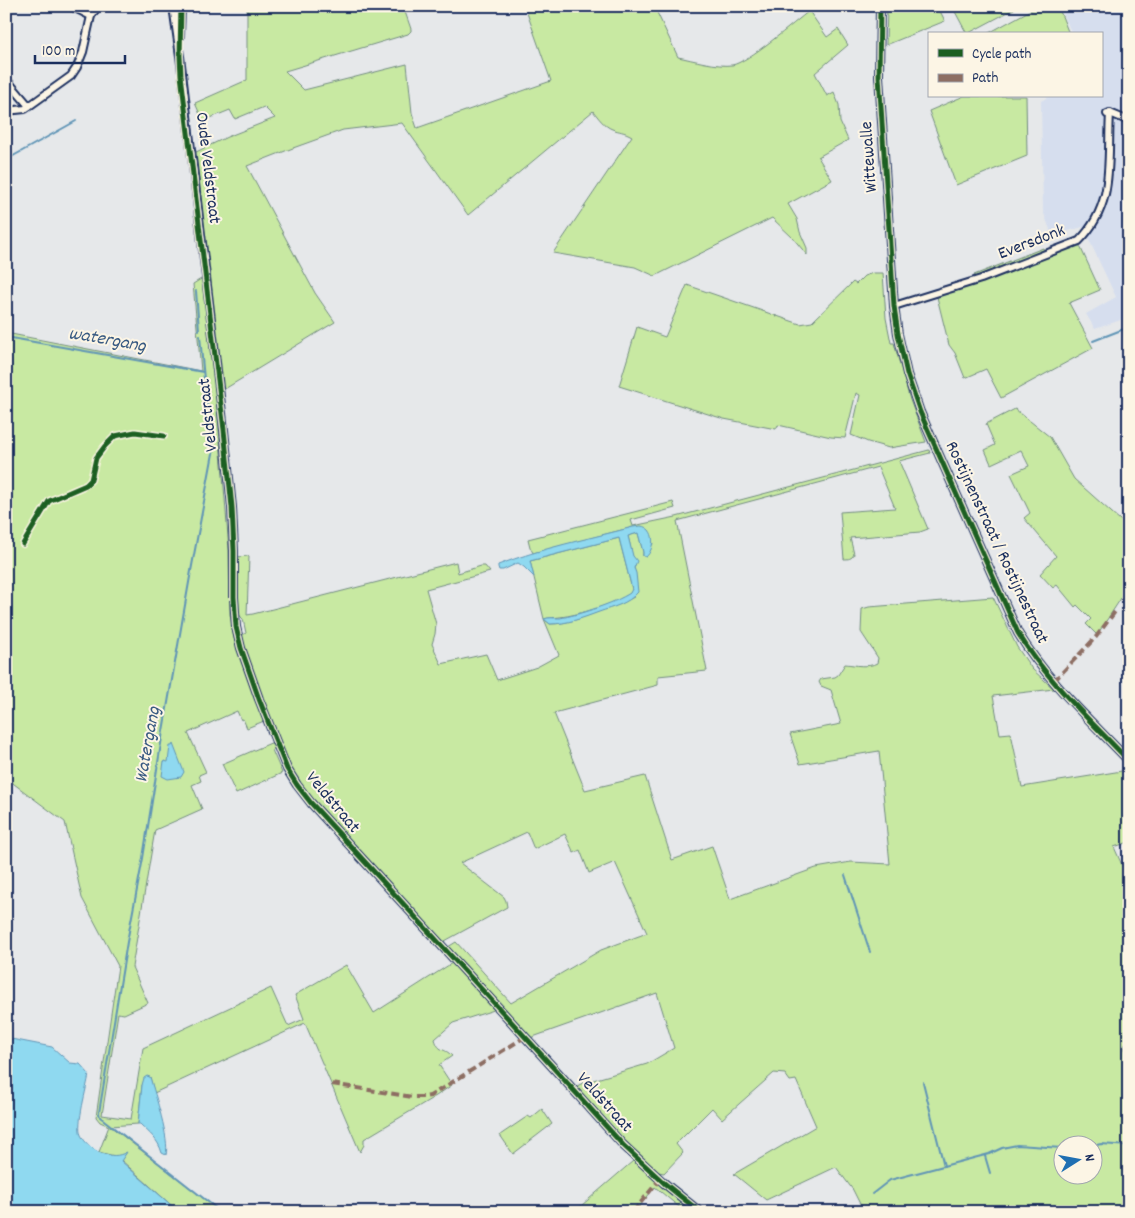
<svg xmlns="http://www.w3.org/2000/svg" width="1135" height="1218" font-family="Dekko,sans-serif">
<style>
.built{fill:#d6deee}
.green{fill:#c8e9a2;stroke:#728c80;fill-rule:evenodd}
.water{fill:#8fd9f0;stroke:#6195b6}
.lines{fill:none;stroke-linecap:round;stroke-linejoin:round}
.stream{stroke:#6195b6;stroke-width:2}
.minor-casing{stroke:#1b2f5e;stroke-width:10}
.minor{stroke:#fcf5e5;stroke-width:6}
.quiet{stroke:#8d6e63;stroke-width:4;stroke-dasharray:8 4;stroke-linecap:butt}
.cycleway-casing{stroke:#fcf5e5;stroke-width:8}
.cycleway{stroke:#1b5e20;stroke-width:5}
.labels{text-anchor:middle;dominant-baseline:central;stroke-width:4;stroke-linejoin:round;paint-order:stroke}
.street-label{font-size:18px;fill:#1b2f5e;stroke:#fcf5e5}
.water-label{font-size:19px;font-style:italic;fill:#385a82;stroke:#fcf5e5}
</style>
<rect width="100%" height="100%" fill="#e6e8ea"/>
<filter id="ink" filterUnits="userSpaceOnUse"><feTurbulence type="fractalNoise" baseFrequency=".02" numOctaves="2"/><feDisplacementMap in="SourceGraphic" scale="10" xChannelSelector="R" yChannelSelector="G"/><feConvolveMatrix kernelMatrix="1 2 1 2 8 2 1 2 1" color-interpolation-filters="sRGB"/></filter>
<g filter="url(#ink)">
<polygon class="built" points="1060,6 1129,6 1129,317 1095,329 1086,314 1116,297 1083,227 1052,235 1043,211 1041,101 1050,96 1101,96 1101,34 1072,34"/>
<g class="green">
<path d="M247 6H403L411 29V31L408 34 285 71 304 90 407 64 412 113 417 128 551 81 526 10 534 6H654L678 57C693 60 717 67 732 65 747 63 795 22 809 11L827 37 838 29 848 45 815 73 827 96 834 92 839 105 840 122 848 140 818 157 832 180 788 204 797 219 800 232 807 248V255L793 238 772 218 655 276 635 267 553 253 632 136C623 131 620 132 612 129 604 126 598 117 593 111L468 215 402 123 343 130 293 148 247 166 315 293 335 322 223 390 194 153 227 137 275 118 264 107 235 119 230 110 203 121 195 103 247 80Z"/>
<polygon points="887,6 943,6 939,9 945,21 886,45"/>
<polygon points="952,6 1016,6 1014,9 967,34"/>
<polygon points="1038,6 1058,6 1069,34 987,34"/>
<polygon points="964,96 1026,96 1027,156 956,185 929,111"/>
<polygon points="1079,244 1100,290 1069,303 1093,348 1001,398 986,369 965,378 955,353 949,345 937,297"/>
<polygon points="1043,248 1045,253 976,279 974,275"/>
<polygon points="873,273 883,273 886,318 891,343 894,343 910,400 926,442 889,448 868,442 851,435 860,395 856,393 845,438 831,437 778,425 776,429 724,419 619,386 637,327 665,337 687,285 800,324 812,322 853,282 856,284 864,276"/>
<path d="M201 279H203L215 381 225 500 229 550 230 614 234 638 250 684 264 721 247 728 243 719 241 720 237 711 188 733 206 772 199 775 201 781 192 785 202 809 155 830 132 967 148 1003 124 1014 118 1013 102 1115 131 1119 143 1048 271 988 288 1026 304 1019 295 995 346 965 374 1013 452 963 494 1010 453 1023 435 1039C439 1053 444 1047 452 1056L439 1065 452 1085 436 1096 364 1139V1145L360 1152 305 1023 154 1093 150 1077 142 1085 138 1124 110 1126 221 1212H179L121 1160 126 1153 118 1157 99 1152 109 1126 100 1122 96 1117 118 966 82 898 65 822 6 778V333L201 371 193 284Z"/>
<polygon points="1015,409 1050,437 1074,479 1129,528 1129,586 1097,635 1086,624 1091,619 1077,605 1075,607 1057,585 1053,588 1040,574 1056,556 1024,518 1030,513 1011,474 1029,466 1021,450 991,464 985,450 995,445 986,424"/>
<path d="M929 450 930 453 899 461 928 529 920 532 850 538 854 554C852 559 848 559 844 559L840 512 895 508 878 467 677 521 707 671 658 676V685L554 713 585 790 645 776 672 860 712 846 730 899 816 868 851 862 890 864 879 751 800 764 790 734 841 724 831 690 821 686 819 682 821 679 835 677 838 675 845 664C856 665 868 668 877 663L878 658 861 632 862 609 869 607 993 597 1017 647 1032 669 1054 689 993 696 1000 734 1011 733 1022 787 1128 770 1129 771V842L1114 847 1126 874H1129V1044L1124 1045 1129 1071V1212H864L853 1190 836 1167 766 1200 734 1174 816 1126 796 1080 790 1081 785 1074 774 1073 722 1119 712 1108 676 1144 683 1153 664 1173 658 1172 651 1168 590 1104 575 1087 583 1083 647 1064 674 1048 657 993 530 1038 448 947 456 942 511 1003 601 950 647 933 615 862 589 873 580 850 574 853 565 834 534 849 527 832 460 863 504 897 506 901 507 907 443 942 312 801 298 782 287 759 268 714 243 641 242 635 246 633 243 619 241 617 239 614 237 557 249 556 247 615 253 614 456 562 458 573 481 566H485L490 572 426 589 436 624 435 634 432 644 441 664 486 654 497 680 537 667 559 655 544 619 530 561 619 538 632 589 631 593C615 604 579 615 560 617 554 618 550 617 544 619L550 624C567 624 584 617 600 611 612 607 623 603 634 597 634 589 637 579 635 572 633 560 631 548 628 536L638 533 643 552V556L653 544 649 530 633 527 533 553 530 547 528 539 673 502 675 508 631 520 633 526 676 517ZM1062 1146H1092V1176H1062Z"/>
<polygon points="273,742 275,748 272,750 282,773 236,794 222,764"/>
<polygon points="542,1109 552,1124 513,1154 500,1135 528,1116 531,1118"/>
<polygon points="633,1161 695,1212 685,1212 655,1187 635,1212 574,1212"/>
</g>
<g class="water">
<path d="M641 526C656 528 655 549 646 557L643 556V552L638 533 628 536 633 556 637 561 634 568 636 573 638 592C628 604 613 607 599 612 583 618 567 624 550 624L544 619C549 617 554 618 560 618 578 615 615 603 630 593L632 589 619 538 530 561 534 577 524 567 518 563 503 570H499L498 567V565C541 548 588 539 633 527Z"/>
<polygon points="173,744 184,772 181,777 168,779 162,776 164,761 168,762 170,746 172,746"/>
<path d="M6 1038 52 1047 70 1063 80 1064 89 1074C87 1088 76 1124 81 1135 85 1143 93 1150 101 1153 112 1156 117 1157 127 1152L121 1161 179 1212H6Z"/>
<path d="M147 1076 150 1077C155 1095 170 1139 166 1155L162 1153C158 1139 150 1134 140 1124H138L142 1085 144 1078Z"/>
</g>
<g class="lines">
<g class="stream">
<polyline points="6,160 76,121"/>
<polyline points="196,291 199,330"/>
<polyline points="200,336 205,390 214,448 191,571 163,731 143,858 127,942 99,1113 100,1117 221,1212"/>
<polyline points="6,337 203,372"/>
<polyline points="1093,341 1129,327"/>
<polyline points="845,875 870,952"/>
<polyline points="923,1082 944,1166"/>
<polyline points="1092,1146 1101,1144 1129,1146"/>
<polyline points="985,1156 990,1173"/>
<polyline points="872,1194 890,1180 989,1154 1002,1148 1017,1145 1062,1148"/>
</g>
<g class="minor-casing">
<g id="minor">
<polyline points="71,6 91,16"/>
<polyline points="173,6 180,56 224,430 232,507 234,551 234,597 236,627 241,648 259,699 287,769 297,785 311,803 560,1075 623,1145 664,1183 700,1212"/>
<path d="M880 6 879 76 894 306 898 334 907 374 920 412 1018 633C1047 681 1090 720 1129 761"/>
<polyline points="180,37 181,6"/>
<polyline points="6,79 29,106"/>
<polyline points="6,111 25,109 71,76 77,67 83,52 91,16 98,6"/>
<polyline points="1107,114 1110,113 1129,121"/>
<path d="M894 306 981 279 1079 241C1116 204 1107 161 1110 113"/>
</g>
</g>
<use href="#minor" class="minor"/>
<g class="quiet">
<polyline points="1054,681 1096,637 1117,609"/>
<polyline points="332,1084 413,1097 424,1097 430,1096 525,1037"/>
<polyline points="633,1212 660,1179"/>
</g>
<g class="cycleway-casing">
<g id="cycleway">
<polyline points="181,6 180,56 181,75 224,430 232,507 234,551 234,597 236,627 241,648 259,699 287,769 297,785 311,803 560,1075 623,1145 664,1183 700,1212"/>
<path d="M880 6 879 76 894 306 898 334 907 374 920 412 1018 633C1047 681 1090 720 1129 761"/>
<polyline points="23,544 49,501 86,485 91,480 96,458 105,446 115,436 135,432 164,436"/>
</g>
</g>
<use href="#cycleway" class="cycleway"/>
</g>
</g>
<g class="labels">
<g class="street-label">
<text transform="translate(870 157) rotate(-94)">Wittewalle</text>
<text transform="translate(207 168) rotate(83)">Oude Veldstraat</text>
<text transform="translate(1032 243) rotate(-21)">Eversdonk</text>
<text transform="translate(209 415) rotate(-96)">Veldstraat</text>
<text transform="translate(996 543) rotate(65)">Rostijnenstraat / Rostijnestraat</text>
<text transform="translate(332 803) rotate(50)">Veldstraat</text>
<text transform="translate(604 1103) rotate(48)">Veldstraat</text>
</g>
<g class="water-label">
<text transform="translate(107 341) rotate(10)">watergang</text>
<text transform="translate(149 745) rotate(-80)">Watergang</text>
</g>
</g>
<rect width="1135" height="1218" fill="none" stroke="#fcf5e5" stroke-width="25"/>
<rect x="12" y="12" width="1110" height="1193" fill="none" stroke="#1b2f5e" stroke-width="2" filter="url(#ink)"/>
<rect x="928" y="32" width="175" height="65" fill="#fcf5e5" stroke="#a2a6af"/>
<rect x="938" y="49" width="25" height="8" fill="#1b5e20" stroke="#a2a6af"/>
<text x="972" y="58" font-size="15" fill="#1b2f5e">Cycle path</text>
<rect x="938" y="74" width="25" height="8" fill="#8d6e63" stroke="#a2a6af"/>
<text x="972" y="82" font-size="15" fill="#1b2f5e">Path</text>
<g transform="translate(1078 1160) rotate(79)"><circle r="24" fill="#fcf5e5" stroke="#a2a6af"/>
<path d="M0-4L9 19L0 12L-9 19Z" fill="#1f6fb2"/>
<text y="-8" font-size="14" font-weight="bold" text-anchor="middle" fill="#1b2f5e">N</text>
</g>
<path d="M35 55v8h90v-8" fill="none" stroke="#1b2f5e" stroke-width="2.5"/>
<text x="42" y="55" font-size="15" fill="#1b2f5e" stroke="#fcf5e5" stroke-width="4" paint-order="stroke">100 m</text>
</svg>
